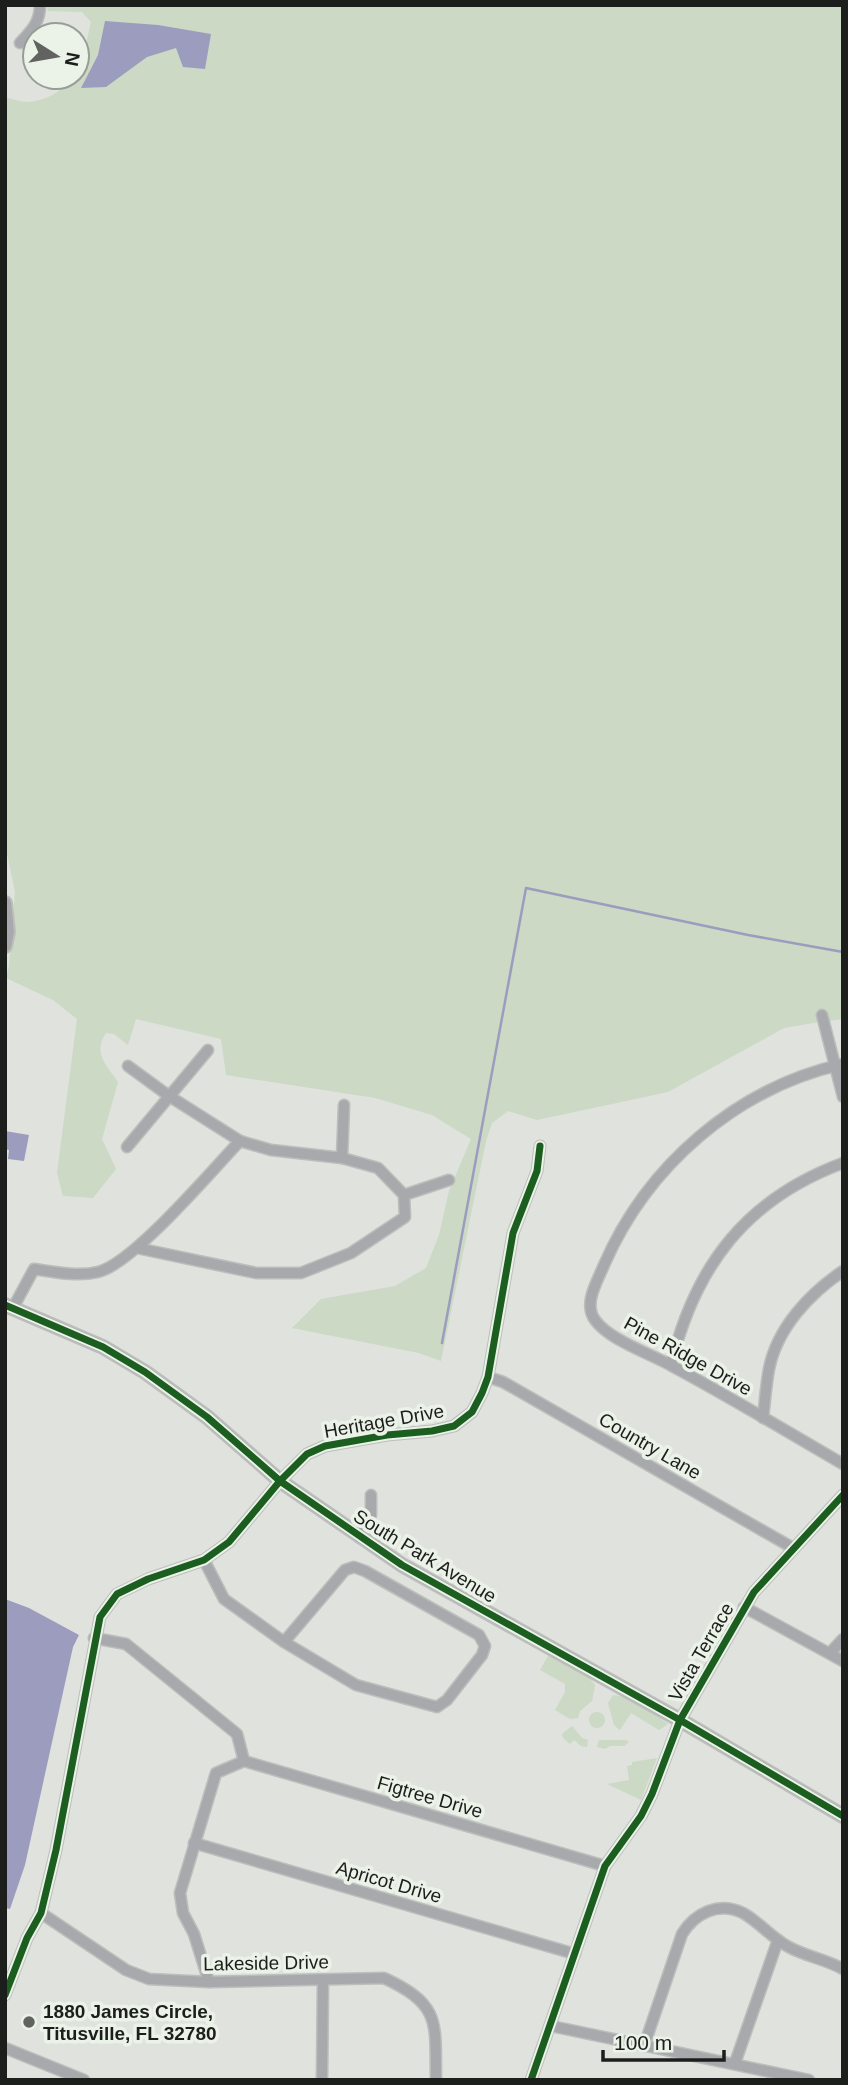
<svg xmlns="http://www.w3.org/2000/svg" width="848" height="2085" font-family="Arial,sans-serif">
<style>
.green{fill:#cbd9c5}
.water{fill:#9c9dbe}
.lines{fill:none;stroke-linecap:round;stroke-linejoin:round}
.stream{stroke:#9c9dbe;stroke-width:2.5}
.minor-casing{stroke:#bcbebb;stroke-width:13}
.tertiary-casing{stroke:#bcbebb;stroke-width:16}
.minor{stroke:#a8a9ad;stroke-width:10}
.tertiary{stroke:#a8a9ad;stroke-width:12}
.cycleway-casing{stroke:#ebf2e8;stroke-width:11}
.cycleway{stroke:#1b5e20;stroke-width:7}
.poi-dot{fill:#60635f;stroke:#ebf2e8;stroke-width:2.5}
.labels{text-anchor:middle;dominant-baseline:central;stroke-width:7;stroke-linejoin:round;paint-order:stroke}
.street-label{font-size:19px;fill:#1c1e1b;stroke:#ebf2e8}
.poi-label{font-size:19px;font-weight:bold;fill:#1c1e1b;stroke:#ebf2e8;text-anchor:start}
</style>
<rect width="100%" height="100%" fill="#dfe2dd"/>
<g class="green">
<path d="M47 5H843V1019L829 1021 825 1010 817 1011 819 1022 784 1028 668 1092 537 1120 508 1111 492 1123 486 1141 441 1361 419 1353 292 1328 321 1299 395 1286 426 1268 439 1235 449 1191 471 1139 432 1115 375 1098 226 1075 221 1039 136 1019 128 1045 114 1034 106 1033C92 1053 107 1066 118 1082L102 1139 116 1169 93 1198 63 1196 57 1173 77 1019 53 1000 6 978 9 966 15 892 5 844V97C12 99 21 102 28 102 45 101 63 92 71 77H77V66L84 53 91 22 82 12 48 11Z"/>
<polygon points="549,1654 586,1674 595,1685 592,1701 580,1711 578,1718 570,1719 555,1710 565,1692 565,1684 540,1670"/>
<path d="M613 1695C634 1697 652 1712 668 1724L659 1730 631 1713 620 1730 614 1725 608 1703Z"/>
<circle cx="597" cy="1720" r="8"/>
<polygon points="572,1726 582,1738 588,1740 587,1747 581,1746 574,1740 570,1744 563,1738 562,1734"/>
<polygon points="599,1740 626,1740 629,1742 624,1746 610,1746 605,1749 597,1747"/>
<polygon points="657,1758 641,1800 607,1784 629,1780 627,1766 632,1765 632,1762"/>
</g>
<g class="water">
<polygon points="105,21 158,25 211,34 205,69 183,67 176,48 147,57 106,87 81,88 98,55"/>
<polygon points="5,1131 29,1135 24,1161 8,1159 9,1150 5,1149"/>
<polygon points="5,1599 29,1608 79,1635 73,1647 25,1865 10,1909 5,1908"/>
</g>
<g class="lines">
<polyline class="stream" points="442,1343 526,888 748,935 843,952"/>
<g class="minor-casing">
<g id="minor">
<path d="M20 43C31 31 40 23 40 5"/>
<polyline points="822,1015 843,1097"/>
<path d="M843 1064C736 1088 647 1166 604 1265 597 1282 583 1304 595 1320 609 1340 651 1354 672 1366 730 1397 786 1431 843 1464"/>
<polyline points="128,1066 169,1096 240,1141"/>
<polyline points="127,1147 208,1050"/>
<polyline points="342,1158 344,1105"/>
<polyline points="404,1195 449,1180"/>
<path d="M13 1308 34 1269C54 1272 78 1277 98 1272 134 1263 211 1171 240 1141L271 1150 342 1158 378 1168 404 1195 405 1217 351 1253 301 1273H256L137 1248"/>
<path d="M671 1365C695 1266 746 1199 843 1163"/>
<polyline points="488,1377 503,1382 793,1548"/>
<path d="M763 1418C765 1401 766 1385 769 1369 777 1328 810 1293 843 1271"/>
<polyline points="359,1537 371,1515 371,1495"/>
<polyline points="204,1560 224,1599 284,1642 356,1685 437,1707 447,1700 482,1655 485,1646 479,1635 365,1571 354,1567 345,1570 284,1642"/>
<polyline points="744,1607 843,1661"/>
<polyline points="94,1638 126,1644 237,1734 244,1761 216,1773 180,1893 183,1913 194,1934 209,1982"/>
<polyline points="830,1653 843,1639"/>
<polyline points="244,1761 605,1866"/>
<polyline points="194,1843 575,1954"/>
<path d="M41 1913 126 1970 149 1979 209 1982 384 1978C442 2005 435 2023 436 2080"/>
<polyline points="5,1995 27,1938 41,1913 56,1850 100,1617 117,1594 148,1579 204,1560 229,1542 280,1481 307,1454 325,1446 387,1435 432,1431 454,1426 472,1412 482,1393 488,1377 513,1233 537,1171 540,1146"/>
<polyline points="551,2026 809,2080"/>
<path d="M644 2046 682 1934C695 1913 719 1901 743 1913 759 1922 771 1937 787 1946 804 1956 825 1959 843 1969"/>
<polyline points="5,2048 84,2080"/>
<polyline points="735,2063 778,1940"/>
<polyline points="322,2080 323,1981"/>
<polyline points="531,2080 605,1866 641,1816 652,1794 680,1720 754,1592 843,1495"/>
</g>
</g>
<g class="tertiary-casing">
<g id="tertiary">
<polyline points="5,903 8,932 5,946"/>
<polyline points="5,1305 103,1347 145,1372 207,1417 280,1481 402,1565 680,1720 843,1816"/>
</g>
</g>
<use href="#minor" class="minor"/>
<use href="#tertiary" class="tertiary"/>
<g class="cycleway-casing">
<g id="cycleway">
<polyline points="5,1305 103,1347 145,1372 207,1417 280,1481 402,1565 680,1720 843,1816"/>
<polyline points="5,1995 27,1938 41,1913 56,1850 100,1617 117,1594 148,1579 204,1560 229,1542 280,1481 307,1454 325,1446 387,1435 432,1431 454,1426 472,1412 482,1393 488,1377 513,1233 537,1171 540,1146"/>
<polyline points="531,2080 605,1866 641,1816 652,1794 680,1720 754,1592 843,1495"/>
</g>
</g>
<use href="#cycleway" class="cycleway"/>
</g>
<circle class="poi-dot" cx="29" cy="2022" r="7"/>
<g class="labels">
<g class="street-label">
<text transform="translate(688 1356) rotate(29)">Pine Ridge Drive</text>
<text transform="translate(384 1421) rotate(-10)">Heritage Drive</text>
<text transform="translate(650 1446) rotate(30)">Country Lane</text>
<text transform="translate(425 1556) rotate(31)">South Park Avenue</text>
<text transform="translate(701 1652) rotate(-60)">Vista Terrace</text>
<text transform="translate(430 1797) rotate(16)">Figtree Drive</text>
<text transform="translate(389 1882) rotate(16)">Apricot Drive</text>
<text transform="translate(266 1963) rotate(-1)">Lakeside Drive</text>
</g>
<g class="poi-label">
<text x="43" y="2011">1880 James Circle,<tspan x="43" dy="22">Titusville, FL 32780</tspan></text>
</g>
</g>
<rect width="848" height="2085" fill="none" stroke="#1c1e1b" stroke-width="14"/>
<g transform="translate(56 56) rotate(101)"><circle r="33" fill="#ebf2e8" stroke="#989d96" stroke-width="2"/>
<path d="M0-5L12 26L0 18L-12 26Z" fill="#60635f"/>
<text y="-10" font-size="19" font-weight="bold" text-anchor="middle" fill="#1c1e1b">N</text>
</g>
<path d="M603 2050v10h121v-10" fill="none" stroke="#1c1e1b" stroke-width="3.5"/>
<text x="614" y="2050" font-size="21" fill="#1c1e1b" stroke="#ebf2e8" stroke-width="5" paint-order="stroke">100 m</text>
</svg>
